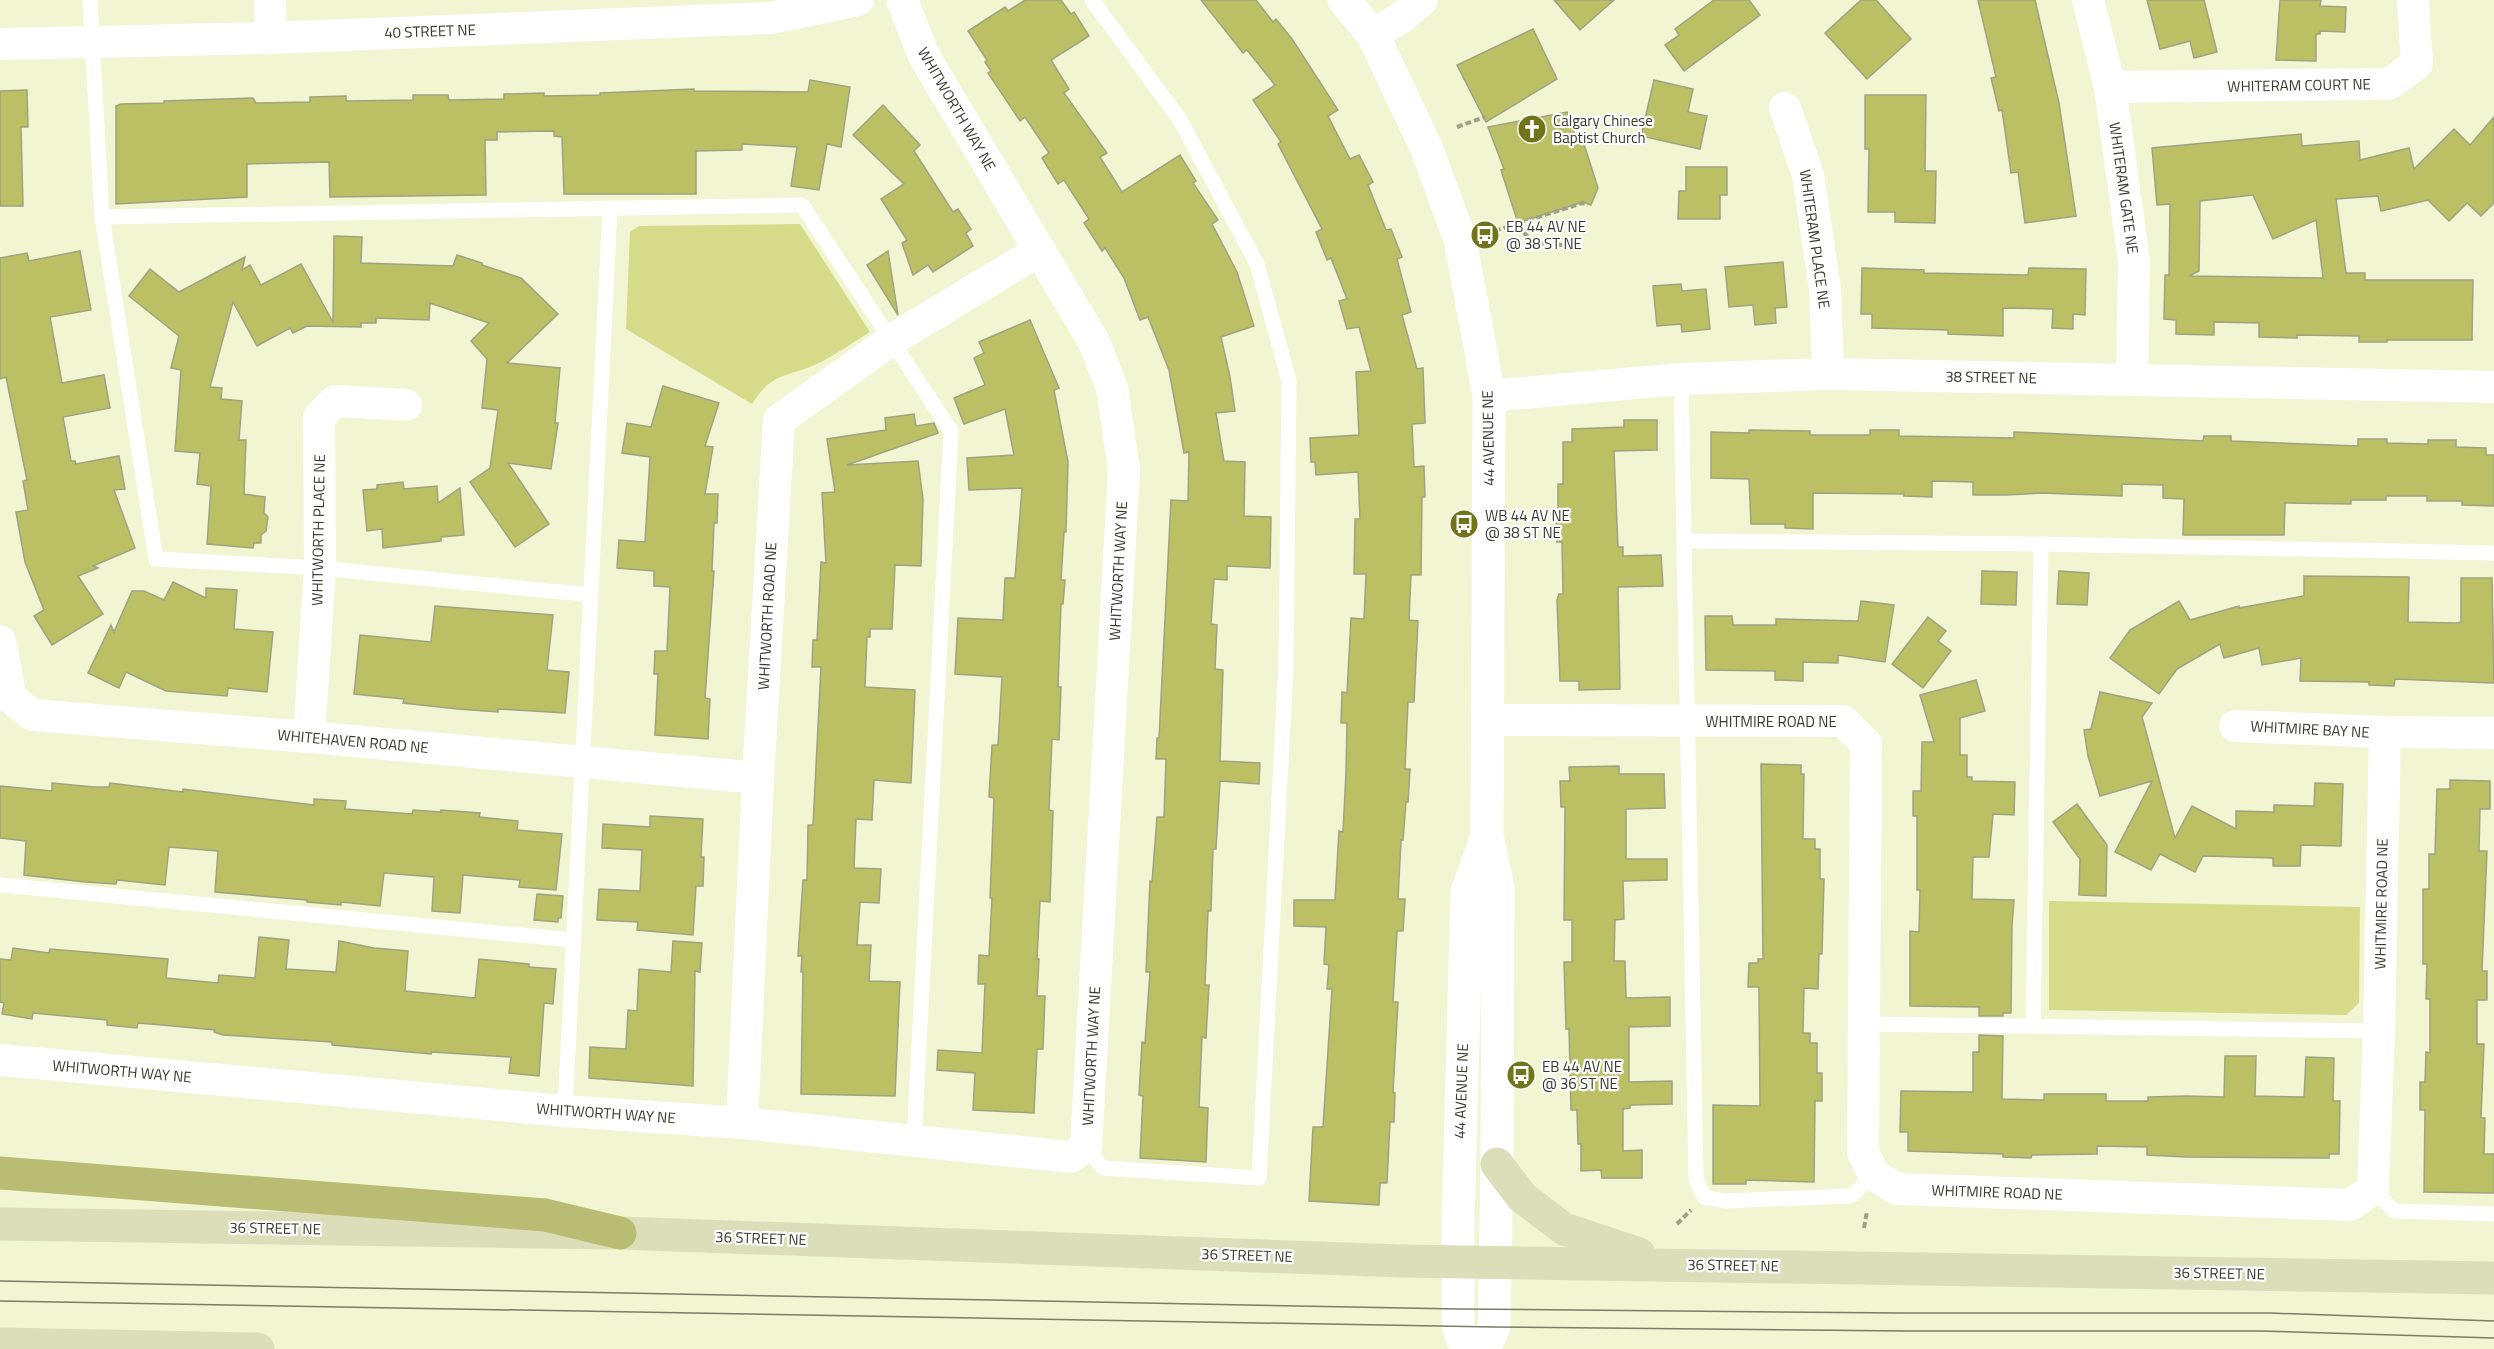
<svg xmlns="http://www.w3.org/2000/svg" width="2494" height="1349" font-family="'Titillium Web',sans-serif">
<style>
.green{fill:#d6db8a}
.building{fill:#bbc064;stroke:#a0a381;stroke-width:1.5;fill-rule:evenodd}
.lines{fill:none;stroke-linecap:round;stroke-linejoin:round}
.path{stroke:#9ea187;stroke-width:4;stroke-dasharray:6 3;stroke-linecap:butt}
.service{stroke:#fff;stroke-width:15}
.minor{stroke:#fff;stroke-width:32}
.tertiary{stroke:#fff;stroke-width:33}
.secondary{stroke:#dcdeb9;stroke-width:33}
.primary{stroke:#b9bc73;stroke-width:33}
.tram{stroke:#7a7d67;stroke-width:1.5}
.labels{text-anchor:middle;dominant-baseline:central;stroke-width:4.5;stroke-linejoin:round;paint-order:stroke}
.street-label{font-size:15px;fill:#383a2c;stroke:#fefefe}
.poi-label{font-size:15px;fill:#383a2c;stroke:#fefefe;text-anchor:start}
</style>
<rect width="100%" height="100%" fill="#f1f5d1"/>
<g class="green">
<path d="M800 224 870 332C853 342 836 355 817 364 786 378 773 371 752 404L626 329 630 232 639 226Z"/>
<polygon points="2049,901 2360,907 2359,1003 2346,1015 2049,1010"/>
</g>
<g class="building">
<polygon points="1025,0 1061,0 1071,14 1074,12 1089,36 1051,60 1069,89 1064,93 1107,153 1100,157 1122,192 1180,155 1196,181 1193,183 1218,220 1212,224 1237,272 1254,326 1221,337 1230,377 1235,411 1216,413 1224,461 1245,462 1244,516 1271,517 1270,568 1227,566 1227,580 1214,579 1211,624 1217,625 1215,669 1223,670 1220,761 1260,763 1259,784 1220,781 1216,849 1213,849 1211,911 1208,911 1205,985 1209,985 1206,1038 1202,1037 1199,1107 1208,1108 1206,1162 1140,1158 1143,1096 1139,1095 1142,1042 1145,1043 1150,972 1146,972 1150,881 1152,882 1157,817 1164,817 1166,759 1156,759 1157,738 1159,738 1171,500 1188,501 1189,452 1184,453 1169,370 1148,317 1140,320 1124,278 1105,248 1102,251 1084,223 1089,219 1064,180 1058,184 1042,158 1049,153 1025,117 1020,121 988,73 991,71 985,62 987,60 968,31 1005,7 1008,11"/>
<polygon points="1201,0 1256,0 1273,22 1276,19 1292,39 1338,110 1328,116 1350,159 1359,155 1373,182 1368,185 1386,230 1391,229 1402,257 1397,259 1411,312 1402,315 1417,369 1423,368 1425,423 1412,424 1414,467 1424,466 1425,497 1422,497 1421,575 1411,575 1409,620 1418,621 1414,702 1408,702 1405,769 1410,769 1408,802 1406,802 1403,840 1401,840 1398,899 1405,899 1403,931 1397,931 1393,1002 1398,1002 1393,1092 1395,1093 1394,1122 1390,1122 1387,1183 1380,1183 1379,1205 1309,1201 1313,1127 1323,1127 1332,989 1327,989 1329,965 1324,964 1326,927 1294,926 1294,900 1335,900 1339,831 1343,832 1346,772 1347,723 1341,723 1342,692 1347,693 1351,618 1364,619 1366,574 1354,574 1355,519 1360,519 1358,472 1316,475 1315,462 1311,462 1310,438 1359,435 1356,372 1371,371 1359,327 1347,329 1339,301 1347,299 1331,258 1327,260 1316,232 1322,229 1278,144 1281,142 1253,100 1275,85 1247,50 1243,53"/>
<polygon points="1554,0 1614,0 1580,30"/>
<polygon points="1714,0 1749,0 1760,15 1684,71 1665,45 1679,35 1675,29"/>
<polygon points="1861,0 1876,0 1911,39 1867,79 1825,33"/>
<polygon points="1978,0 2035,0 2059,103 2076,216 2025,223 2018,172 2011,173 2002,110 1999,111 1991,78 1996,77"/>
<polygon points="2147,0 2204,0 2217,52 2194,58 2190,41 2160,49"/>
<polygon points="2280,0 2321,0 2320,6 2346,7 2345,32 2320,31 2320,34 2316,34 2316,61 2276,60"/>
<polygon points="1533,29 1557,79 1486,122 1457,65"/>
<polygon points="810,80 850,87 841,147 827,144 819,190 791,186 797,147 742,144 742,150 696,151 696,194 564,194 562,137 554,136 554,131 497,132 497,140 485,140 486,195 330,197 329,162 247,164 247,197 116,204 116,106 121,104 164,103 164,101 253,98 256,103 310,102 310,97 346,96 346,101 413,100 413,95 448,95 449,100 504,99 504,94 544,93 544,96 600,95 600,93 694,89 694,91 808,92"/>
<polygon points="1654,80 1693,89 1688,112 1707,116 1700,149 1641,136"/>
<polygon points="27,90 28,127 21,127 23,206 0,206 0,91"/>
<polygon points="1865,95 1926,95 1925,171 1936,171 1935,223 1895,222 1895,212 1868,212 1869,149 1865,149"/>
<polygon points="883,105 920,145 914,151 953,212 958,209 971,229 966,233 973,246 933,272 928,265 913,275 902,243 907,240 881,199 904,184 853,135"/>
<polygon points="1567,112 1578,144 1583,141 1598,188 1591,205 1583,202 1518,223 1501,170 1504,169 1488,127"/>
<path d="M2494 117V203L2481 216 2467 203 2449 221 2428 200 2381 211 2378 196 2336 199 2346 273H2365V280H2473L2472 340H2387V342H2359V336L2297 335V338L2259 337V323L2214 322V335L2176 334V320L2164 319 2165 275H2169L2170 204 2157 205 2152 148 2301 134 2302 146 2359 141 2360 160 2409 148 2414 169 2454 129 2470 145ZM2253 195 2273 239 2316 220 2323 278 2189 276 2199 271 2200 201Z"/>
<polygon points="1686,167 1727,167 1727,195 1720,195 1720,219 1678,219 1679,191 1686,191"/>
<polygon points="334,236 362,237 361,263 453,266 457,255 482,263 482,265 521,278 558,314 507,363 560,368 555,423 558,423 551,469 508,463 549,524 515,547 470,482 490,468 498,410 482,408 487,359 471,341 489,323 430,303 429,320 376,318 376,323 361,323 361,327 307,326 293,333 290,328 257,346 233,302 210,387 222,388 221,399 242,401 239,440 246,440 244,494 265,497 264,513 268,517 266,531 261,535 261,543 254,543 253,548 207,544 211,486 197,484 200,453 175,451 181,370 171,368 179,336 129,296 150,269 179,292 245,257 242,270 250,265 261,285 301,264 333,322"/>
<polygon points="80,251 91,310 50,317 62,383 104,375 110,408 63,417 71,461 75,461 76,464 119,456 125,489 114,490 135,548 93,566 98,568 78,576 103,614 52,645 34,616 44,610 25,562 16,512 28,510 23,481 27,480 6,377 0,379 0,258 27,253 29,261"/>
<polygon points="888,251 898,315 867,265"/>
<polygon points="1783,262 1787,307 1775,308 1776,323 1755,325 1753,305 1729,307 1725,267"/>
<polygon points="1862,268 1924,270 1924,273 2028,275 2029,268 2086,269 2085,315 2073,314 2073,329 2052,328 2053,309 2003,308 2003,336 1948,334 1948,330 1872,328 1872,314 1861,314"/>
<polygon points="1681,284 1682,291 1706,289 1710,329 1682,332 1681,324 1657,326 1653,286"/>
<polygon points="1030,320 1059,388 1054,390 1068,462 1066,532 1064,532 1061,580 1065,580 1063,604 1061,604 1058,687 1061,687 1059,740 1052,739 1049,810 1053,811 1050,902 1040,901 1037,959 1039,959 1037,996 1045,996 1043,1049 1037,1049 1034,1113 973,1110 975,1073 937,1070 938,1050 982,1053 985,984 978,984 979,955 989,956 992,898 990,898 994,798 989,797 992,745 998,745 1002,677 955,674 958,618 1003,620 1005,578 1015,578 1022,488 969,490 967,458 1014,455 1005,409 964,424 954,398 985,385 974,358 984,353 979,342"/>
<polygon points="663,386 719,403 705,446 713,447 705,494 718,494 717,523 714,523 712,571 714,571 705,698 710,699 708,739 655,735 658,674 654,674 655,651 667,651 670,587 654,586 654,571 617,568 619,540 645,542 650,457 622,453 627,423 651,427"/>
<polygon points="914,414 916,426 934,423 938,433 847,465 918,461 923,499 921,566 895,565 892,629 870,629 870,637 867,637 865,687 915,690 911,783 874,780 872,820 856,819 854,868 881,869 879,903 860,902 857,945 871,945 869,981 900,982 895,1096 801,1094 803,972 801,972 802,956 798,956 803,880 807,880 808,825 813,825 821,667 812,667 813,640 817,640 821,562 826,563 822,493 835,492 827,439 886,430 885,418"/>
<polygon points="1624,420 1657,420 1657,450 1614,451 1618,547 1623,547 1623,556 1661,555 1663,586 1618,587 1620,689 1579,690 1579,681 1560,681 1557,600 1559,594 1563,594 1562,542 1557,542 1556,513 1558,513 1558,484 1563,484 1563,442 1572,442 1572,429 1624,427"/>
<polygon points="1749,430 1810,431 1810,435 1870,435 1870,430 1899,430 1899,436 2014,438 2014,432 2042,433 2203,441 2204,436 2231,436 2231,441 2358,446 2358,439 2387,439 2387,443 2428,444 2428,440 2456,440 2456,447 2486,448 2486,455 2494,455 2494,506 2462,505 2462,501 2427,501 2427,496 2386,496 2386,500 2351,500 2351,504 2285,503 2284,535 2183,535 2184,499 2163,498 2163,485 2122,484 2122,496 2041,493 2006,495 1973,495 1973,482 1932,481 1932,497 1904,496 1904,494 1813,493 1813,529 1785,528 1785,524 1751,524 1749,479 1711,478 1711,432 1749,433"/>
<polygon points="403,482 404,489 437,486 438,503 460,488 464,535 441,537 441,541 383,548 382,529 367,531 363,490 377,489 377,485"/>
<polygon points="1982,571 2017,572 2016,605 1981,604"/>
<polygon points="2059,571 2089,573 2087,605 2057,604"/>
<polygon points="2304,576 2409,577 2408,622 2457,623 2461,622 2461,578 2492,578 2494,683 2395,679 2394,686 2369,685 2369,682 2300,681 2301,658 2262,665 2259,648 2224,658 2220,644 2177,669 2159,694 2110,658 2130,630 2179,601 2190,620 2239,606 2239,608 2304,596"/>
<polygon points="173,582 206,598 206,588 237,590 234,629 273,632 267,692 228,688 227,696 166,691 126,672 119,688 88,673 111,625 114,632 132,591 144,591 164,600"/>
<polygon points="1861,601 1894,605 1885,662 1838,655 1838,663 1803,662 1803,681 1775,680 1775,671 1706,670 1705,616 1732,616 1733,625 1776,625 1776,619 1858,621"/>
<polygon points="435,606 553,615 547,670 569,672 565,713 498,709 498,712 458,709 403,703 404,699 354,694 360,635 431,642"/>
<polygon points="1928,617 1946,631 1938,641 1951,651 1923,688 1892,664"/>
<polygon points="1976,680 1985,711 1960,718 1960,755 1967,755 1967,777 1972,777 1972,781 2015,782 2014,815 1993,814 1989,857 1973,857 1972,899 2014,900 2012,926 2011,1013 2003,1013 2003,1016 1979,1016 1979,1007 1910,1006 1910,931 1919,932 1920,890 1917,890 1917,816 1913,816 1913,791 1921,791 1922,742 1934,742 1920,695"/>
<polygon points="2100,692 2152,703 2142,717 2175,838 2192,806 2236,829 2236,811 2274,812 2274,805 2314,806 2315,783 2343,784 2341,846 2301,845 2300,866 2273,866 2273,858 2203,856 2195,872 2160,854 2151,870 2115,852 2152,781 2100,796 2088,756 2084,730 2091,729"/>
<polygon points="1761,764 1801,765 1801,774 1804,774 1803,839 1815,839 1815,849 1820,849 1820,879 1824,879 1822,954 1819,954 1818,989 1804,988 1803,1033 1810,1033 1810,1043 1817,1043 1817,1073 1822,1073 1822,1101 1815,1101 1814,1182 1746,1180 1746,1184 1713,1184 1713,1105 1760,1106 1759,987 1748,987 1749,963 1758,963 1758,959 1763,959"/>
<polygon points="1619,766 1619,774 1664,774 1665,808 1626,809 1626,859 1667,859 1667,880 1623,881 1624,919 1615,920 1614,961 1625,961 1626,998 1670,997 1670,1026 1629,1027 1629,1082 1672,1081 1672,1104 1630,1105 1630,1108 1623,1109 1623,1151 1642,1150 1642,1178 1602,1178 1601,1170 1581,1171 1581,1144 1578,1144 1577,1110 1571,1110 1569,1029 1566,1029 1564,962 1572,962 1572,920 1564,920 1565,807 1561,807 1560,781 1570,781 1569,767"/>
<polygon points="2450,780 2490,781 2490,809 2480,809 2479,851 2487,851 2482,971 2487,971 2487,1000 2477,1000 2477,1044 2484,1044 2481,1118 2485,1118 2484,1154 2494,1154 2494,1193 2424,1192 2425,1110 2420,1110 2420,1082 2425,1082 2426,1052 2430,1053 2430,999 2426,999 2427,964 2423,964 2423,889 2429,889 2429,854 2435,854 2437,789 2450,789"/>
<polygon points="52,783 94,787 109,787 110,783 183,792 183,789 314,805 314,799 346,801 345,809 412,814 413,810 441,812 441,810 480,813 479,817 518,821 517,830 562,834 556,890 519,887 520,880 463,875 460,913 432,911 434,877 384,873 380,906 341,902 341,905 307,902 307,900 215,892 218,851 169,847 165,885 117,880 116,884 85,882 24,875 26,841 0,838 0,786 52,791"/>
<polygon points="2077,804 2107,845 2106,896 2079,895 2080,859 2053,822"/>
<polygon points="650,816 703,819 701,857 704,857 703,886 696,886 693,935 637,930 638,922 597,920 599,889 640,891 642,850 602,848 603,824 650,827"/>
<polygon points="537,894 563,896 561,918 558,918 558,922 534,920"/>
<polygon points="259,937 289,940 286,969 336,972 339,941 374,948 408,951 405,991 475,998 479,959 529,964 529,967 556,969 553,1004 544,1003 539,1076 509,1073 511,1057 432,1052 431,1054 332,1045 332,1042 223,1035 214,1032 215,1030 162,1025 138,1023 137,1028 107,1025 107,1020 33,1013 32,1019 2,1014 4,1003 0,1002 0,959 11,960 13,948 49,953 50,949 168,959 166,978 218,983 219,975 255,978"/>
<polygon points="673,941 702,943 700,972 695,971 693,1086 589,1078 590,1047 626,1049 628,1010 637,1011 639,969 671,972"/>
<polygon points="1979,1035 2003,1036 2002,1099 2044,1100 2044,1094 2106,1094 2106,1101 2148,1101 2148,1097 2187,1096 2224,1097 2225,1056 2256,1056 2255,1096 2304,1097 2306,1057 2334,1058 2333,1101 2340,1101 2339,1154 2329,1154 2329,1158 2186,1157 2147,1155 2147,1147 2097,1146 2097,1154 2032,1155 2031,1158 2003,1157 2003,1154 1908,1151 1908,1132 1900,1132 1901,1091 1973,1092 1973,1052 1979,1052"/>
</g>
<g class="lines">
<g class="path">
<polyline points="1457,127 1485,117"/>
<polyline points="1519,223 1583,203 1588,205"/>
<path d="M1495 231 1519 223C1526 246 1551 245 1570 245"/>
<polyline points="1677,1224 1691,1210"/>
<polyline points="1864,1228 1867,1211"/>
</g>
<g class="service">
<polyline points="90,0 102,217"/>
<polyline points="1681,379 1696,1179 1704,1197 1725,1201 1851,1196 1874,1175"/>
<polyline points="1684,541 2041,544 2494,553"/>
<polyline points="591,595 320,568 156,559 102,217 802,205 951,431 914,1141"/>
<polyline points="0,885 573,940"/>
<polyline points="1865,1024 2379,1031"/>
<polyline points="2033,1025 2041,544"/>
<polyline points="565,1111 610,208"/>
<polyline points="1086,1147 1103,1168 1259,1178 1286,666 1289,381 1257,264 1180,120 1092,0"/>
<polyline points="2373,1189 2394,1211 2494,1214"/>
</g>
<g class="minor">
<polyline points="270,0 271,38"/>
<polyline points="2088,0 2110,87 2134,261 2132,379"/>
<polyline points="1373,35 1402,17 1422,0"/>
<polyline points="0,44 271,38 771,18 858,0"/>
<polyline points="2110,87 2389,84 2417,64 2413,0"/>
<polyline points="1785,108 1808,175 1825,289 1828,374"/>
<polyline points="1489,396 1681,379 1828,374 2494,387"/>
<polyline points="0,641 11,698 33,715 309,737 758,778"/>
<polyline points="1489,720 1843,721 1866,744 1863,1152 1874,1175 1897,1189 2350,1205 2373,1189 2379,1031 2385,732"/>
<polyline points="2235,726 2385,732 2494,733"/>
<polyline points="309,737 320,568 319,417 335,401 406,405"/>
<polyline points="0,1060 565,1111 742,1123 1070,1157 1086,1147 1124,470 1112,388 1094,342 924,56 902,0"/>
<polyline points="742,1123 758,778 779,420 890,341 1040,250"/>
</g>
<g class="tertiary">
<polyline points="1344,0 1373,35 1426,147 1460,239 1489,396 1487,836 1498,887 1497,1164 1494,1327 1484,1349"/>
<polyline points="1466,1349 1458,1326 1458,1224 1467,892 1487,836"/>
</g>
<g class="secondary">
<polyline points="1497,1164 1522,1197 1564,1229 1639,1254"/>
<polyline points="0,1224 620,1233 1401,1261 2494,1278"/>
<polyline points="0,1344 258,1349"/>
</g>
<polyline class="primary" points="0,1173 545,1215 620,1233"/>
<g class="tram">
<polyline points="0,1281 1458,1309 1901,1313 2270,1313 2494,1321"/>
<polyline points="0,1301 1494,1327 1908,1331 2261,1331 2494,1338"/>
</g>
</g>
<defs>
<g id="church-disc" transform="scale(1.5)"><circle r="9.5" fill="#71741b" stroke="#fefefe"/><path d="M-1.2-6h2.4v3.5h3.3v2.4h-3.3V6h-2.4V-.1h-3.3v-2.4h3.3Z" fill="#fff"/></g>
<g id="bus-disc" transform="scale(1.5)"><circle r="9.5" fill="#71741b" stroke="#fefefe"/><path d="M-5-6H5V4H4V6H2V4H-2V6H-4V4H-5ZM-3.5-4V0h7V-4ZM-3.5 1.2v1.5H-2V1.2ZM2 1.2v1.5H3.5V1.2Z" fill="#fff"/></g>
</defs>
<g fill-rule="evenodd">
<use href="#church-disc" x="1532" y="129"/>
<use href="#bus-disc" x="1485" y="235"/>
<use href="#bus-disc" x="1464" y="524"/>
<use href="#bus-disc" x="1521" y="1075"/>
</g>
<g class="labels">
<g class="street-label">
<text transform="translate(430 31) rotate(-2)">40 STREET NE</text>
<text transform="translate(2299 85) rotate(-1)">WHITERAM COURT NE</text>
<text transform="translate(957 109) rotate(60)">WHITWORTH WAY NE</text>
<text transform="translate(2124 188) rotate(82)">WHITERAM GATE NE</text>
<text transform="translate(1815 239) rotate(82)">WHITERAM PLACE NE</text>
<text transform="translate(1991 377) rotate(1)">38 STREET NE</text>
<text transform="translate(1488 438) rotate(-91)">44 AVENUE NE</text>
<text transform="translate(318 530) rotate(-89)">WHITWORTH PLACE NE</text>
<text transform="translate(1118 571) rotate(-87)">WHITWORTH WAY NE</text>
<text transform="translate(767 616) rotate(-87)">WHITWORTH ROAD NE</text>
<text x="1771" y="721">WHITMIRE ROAD NE</text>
<text transform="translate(2310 729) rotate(3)">WHITMIRE BAY NE</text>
<text transform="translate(353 741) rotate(5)">WHITEHAVEN ROAD NE</text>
<text transform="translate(2381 904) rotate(-89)">WHITMIRE ROAD NE</text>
<text transform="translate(1091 1056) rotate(-87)">WHITWORTH WAY NE</text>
<text transform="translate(122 1071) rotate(5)">WHITWORTH WAY NE</text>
<text transform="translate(1461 1091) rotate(-88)">44 AVENUE NE</text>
<text transform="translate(606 1113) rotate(4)">WHITWORTH WAY NE</text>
<text transform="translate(1997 1192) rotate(2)">WHITMIRE ROAD NE</text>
<text transform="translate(275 1228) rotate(1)">36 STREET NE</text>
<text transform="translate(761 1238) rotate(2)">36 STREET NE</text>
<text transform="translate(1247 1255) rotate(2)">36 STREET NE</text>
<text transform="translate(1733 1265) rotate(1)">36 STREET NE</text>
<text transform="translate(2219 1273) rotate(1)">36 STREET NE</text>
</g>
<g class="poi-label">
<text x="1553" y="120">Calgary Chinese<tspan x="1553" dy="17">Baptist Church</tspan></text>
<text x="1506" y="226">EB 44 AV NE<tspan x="1506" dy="17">@ 38 ST NE</tspan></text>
<text x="1485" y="515">WB 44 AV NE<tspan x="1485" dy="17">@ 38 ST NE</tspan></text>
<text x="1542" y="1066">EB 44 AV NE<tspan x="1542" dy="17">@ 36 ST NE</tspan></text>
</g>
</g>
</svg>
